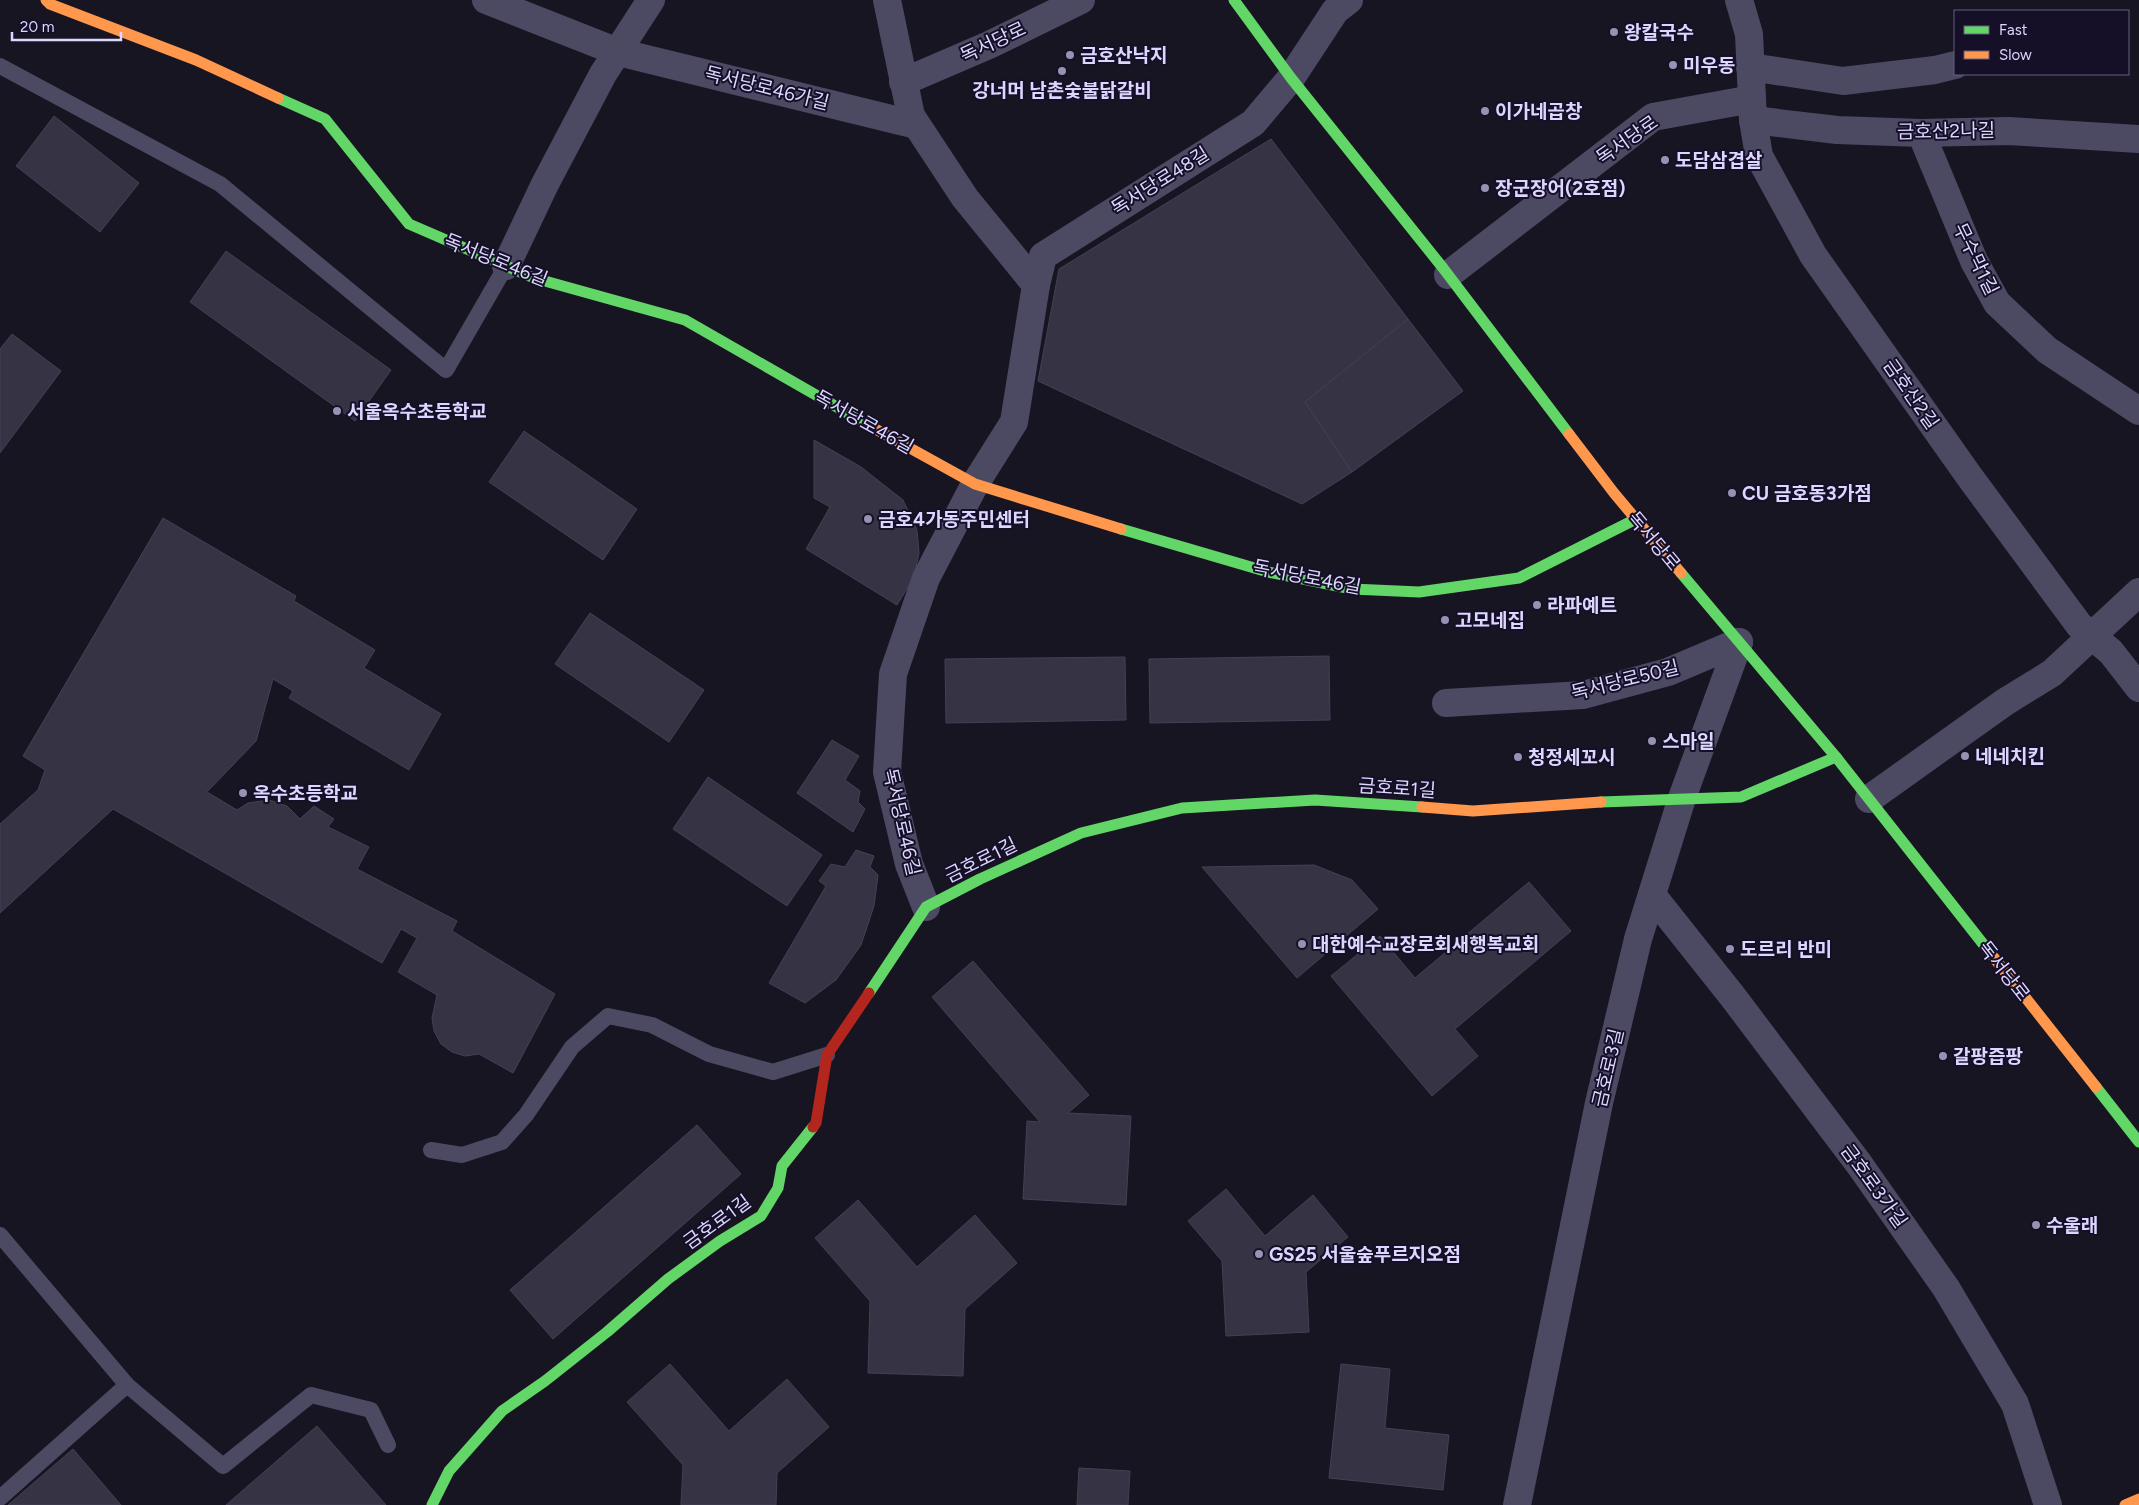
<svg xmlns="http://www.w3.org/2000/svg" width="2139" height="1505" font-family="Figtree,'Noto Sans KR',sans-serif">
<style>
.building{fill:#363344;stroke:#454056}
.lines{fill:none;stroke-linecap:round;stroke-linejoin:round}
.lane{stroke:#4c4a63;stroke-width:16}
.street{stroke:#4c4a63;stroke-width:28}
.fast{stroke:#63d668;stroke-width:11}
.slow{stroke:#ff974d;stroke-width:11}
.jam{stroke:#b3261e;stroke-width:11}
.poi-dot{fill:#9892b2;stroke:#150f28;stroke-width:2}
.labels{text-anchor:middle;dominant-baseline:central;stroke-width:4;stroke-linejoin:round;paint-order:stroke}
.poi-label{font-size:19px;font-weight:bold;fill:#ddd6ff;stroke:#150f28;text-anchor:start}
.street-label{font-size:19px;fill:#ddd6ff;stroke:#150f28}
</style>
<rect width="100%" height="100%" fill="#181522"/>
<g class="building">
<polygon points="54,116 139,183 100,232 16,166"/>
<polygon points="1271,139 1408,319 1305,402 1352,472 1302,504 1038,381 1059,269"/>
<polygon points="226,251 391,370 355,421 190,302"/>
<polygon points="1408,319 1463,391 1352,472 1305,402"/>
<polygon points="12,334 61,371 0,453 0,349"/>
<polygon points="524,431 637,509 603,560 489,482"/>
<polygon points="814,440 861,467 903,500 917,530 919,553 914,577 897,605 806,549 830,507 814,498"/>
<polygon points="163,518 296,596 294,601 375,650 364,668 441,714 409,770 289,698 293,691 273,679 256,741 207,792 237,810 248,803 269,800 287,806 300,819 314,806 334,819 328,827 369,847 357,869 457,921 452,931 555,994 513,1073 479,1054 465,1056 452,1052 441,1044 434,1031 432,1018 437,995 398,972 417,938 401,929 382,963 113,809 0,913 0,824 38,790 45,770 23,756"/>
<polygon points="590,613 704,690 669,742 555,664"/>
<polygon points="1329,656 1330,720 1150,723 1149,659"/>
<polygon points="1125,657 1126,720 946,723 945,659"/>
<polygon points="832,740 859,756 845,780 860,791 858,802 865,809 853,832 797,793"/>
<polygon points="708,777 822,855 787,906 673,829"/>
<polygon points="856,850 874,856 870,867 878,875 874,906 861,945 836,980 805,1003 769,983 826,886 819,881 831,864 845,867"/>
<polygon points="1314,865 1352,880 1378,909 1297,978 1202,867"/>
<polygon points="1529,882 1571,931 1455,1029 1478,1056 1432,1096 1331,976 1380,936 1415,978"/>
<polygon points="973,961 1089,1095 1068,1113 1131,1116 1126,1205 1023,1199 1027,1121 1040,1122 932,997"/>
<polygon points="697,1125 741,1174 553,1339 510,1290"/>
<polygon points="1226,1189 1265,1236 1313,1195 1348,1237 1306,1272 1309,1332 1226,1336 1222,1261 1188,1221"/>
<polygon points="858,1200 917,1267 975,1215 1017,1263 965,1309 963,1376 868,1373 870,1301 815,1238"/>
<polygon points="670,1364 729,1431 787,1379 829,1427 777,1473 776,1505 681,1505 683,1465 627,1402"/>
<polygon points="1341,1364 1390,1369 1385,1428 1449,1435 1443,1490 1329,1478"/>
<polygon points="317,1426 386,1505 226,1505"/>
<polygon points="73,1449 121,1505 8,1505"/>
<polygon points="1079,1468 1130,1471 1128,1505 1077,1505"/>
</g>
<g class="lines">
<g class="lane">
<polyline points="0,66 220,184 446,370 506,266"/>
<polyline points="431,1150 462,1155 502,1142 526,1115 572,1047 608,1016 652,1025 709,1054 773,1072 827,1055"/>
<polyline points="0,1235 127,1385 223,1466 311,1395 371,1410 388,1445"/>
<polyline points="0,1498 127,1385"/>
</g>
<g class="street">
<polyline points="486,0 618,52 916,125"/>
<polyline points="887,0 911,116 965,198 1036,285"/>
<polyline points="1739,0 1749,34 1753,120 1759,156 1813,255 1969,476 2079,625 2111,652 2139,688"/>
<polyline points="1750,67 1843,81 1935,70 1955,65"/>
<polyline points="903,82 989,45 1081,0"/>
<polyline points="1753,120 1837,130 1921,133 2008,131 2139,139"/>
<polyline points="1921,133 1974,261 1997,303 2047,350 2139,411"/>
<polyline points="506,266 545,184 603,74 651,0"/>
<polyline points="1448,275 1653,117 1752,99"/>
<polyline points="1446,703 1583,695 1668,672 1739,642"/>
<polyline points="1869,799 2005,702 2052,673 2139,592"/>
<polyline points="1652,895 1733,997 1859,1164 1946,1288 2015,1404 2048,1505"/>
<polyline points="926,907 909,864 887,772 893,674 926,578 975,484 1014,422 1036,285 1043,256 1253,123 1291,78 1335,11 1349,0"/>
<polyline points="1517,1505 1599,1103 1638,939 1682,798 1739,642"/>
</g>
<g class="fast">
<polyline points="1234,0 1291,78 1443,268 1569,434"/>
<polyline points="278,98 325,119 409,224 534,278 685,320 870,426"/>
<polyline points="1121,529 1268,572 1352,589 1419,592 1519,578 1636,519"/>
<polyline points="1681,573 1836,757 1991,954"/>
<polyline points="1601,802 1741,797 1836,757"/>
<polyline points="869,993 926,907 980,879 1081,833 1182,808 1315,800 1422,807"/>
<polyline points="2096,1087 2139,1142"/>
<polyline points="432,1505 449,1471 502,1411 545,1381 607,1332 668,1279 720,1241 761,1216 778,1188 782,1166 813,1127"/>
</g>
<g class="slow">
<polyline points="46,0 50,4 196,60 278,98"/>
<polyline points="870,426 975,484 1121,529"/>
<polyline points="1569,434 1614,493 1681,573"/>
<polyline points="1422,807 1473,811 1601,802"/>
<polyline points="1991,954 2096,1087"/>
<polyline points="2125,1505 2139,1499"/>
</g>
<polyline class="jam" points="813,1127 816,1123 827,1055 869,993"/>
</g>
<g class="poi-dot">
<circle cx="1614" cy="32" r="5"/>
<circle cx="1070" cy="55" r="5"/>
<circle cx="1673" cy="65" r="5"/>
<circle cx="1062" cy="71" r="5"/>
<circle cx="1485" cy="111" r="5"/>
<circle cx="1665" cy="160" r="5"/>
<circle cx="1485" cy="188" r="5"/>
<circle cx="337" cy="411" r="5"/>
<circle cx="1732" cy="493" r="5"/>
<circle cx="868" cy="519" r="5"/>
<circle cx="1537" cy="605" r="5"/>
<circle cx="1445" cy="620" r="5"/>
<circle cx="1652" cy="741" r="5"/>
<circle cx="1965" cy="756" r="5"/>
<circle cx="1518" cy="757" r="5"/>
<circle cx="243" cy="793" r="5"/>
<circle cx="1302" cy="944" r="5"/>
<circle cx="1730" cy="949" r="5"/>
<circle cx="1943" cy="1056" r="5"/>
<circle cx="2036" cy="1225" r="5"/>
<circle cx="1259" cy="1254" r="5"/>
</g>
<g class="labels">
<g class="poi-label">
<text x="1624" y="32">왕칼국수</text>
<text x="1080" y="55">금호산낙지</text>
<text x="1683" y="65">미우동</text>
<text x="1062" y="90" text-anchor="middle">강너머 남촌숯불닭갈비</text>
<text x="1495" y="111">이가네곱창</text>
<text x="1675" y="160">도담삼겹살</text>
<text x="1495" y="188">장군장어(2호점)</text>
<text x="347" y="411">서울옥수초등학교</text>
<text x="1742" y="493">CU 금호동3가점</text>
<text x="878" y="519">금호4가동주민센터</text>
<text x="1547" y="605">라파예트</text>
<text x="1455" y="620">고모네집</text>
<text x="1662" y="741">스마일</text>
<text x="1975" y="756">네네치킨</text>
<text x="1528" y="757">청정세꼬시</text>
<text x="253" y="793">옥수초등학교</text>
<text x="1312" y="944">대한예수교장로회새행복교회</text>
<text x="1740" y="949">도르리 반미</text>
<text x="1953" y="1056">갈팡즙팡</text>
<text x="2046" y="1225">수울래</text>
<text x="1269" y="1254">GS25 서울숲푸르지오점</text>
</g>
<g class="street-label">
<text transform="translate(993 42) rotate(-25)">독서당로</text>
<text transform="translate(767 88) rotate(14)">독서당로46가길</text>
<text transform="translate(1946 131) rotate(-1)">금호산2나길</text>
<text transform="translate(1627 140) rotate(-35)">독서당로</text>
<text transform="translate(1160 181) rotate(-32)">독서당로48길</text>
<text transform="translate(1976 259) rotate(64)">무수막1길</text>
<text transform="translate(496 260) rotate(22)">독서당로46길</text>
<text transform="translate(1911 394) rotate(55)">금호산2길</text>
<text transform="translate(864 422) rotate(29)">독서당로46길</text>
<text transform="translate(1654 541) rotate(50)">독서당로</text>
<text transform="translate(1307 577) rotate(11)">독서당로46길</text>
<text transform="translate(1625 680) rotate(-14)">독서당로50길</text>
<text transform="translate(1397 788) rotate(4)">금호로1길</text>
<text transform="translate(902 822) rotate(77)">독서당로46길</text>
<text transform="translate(981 860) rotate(-26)">금호로1길</text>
<text transform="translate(2004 971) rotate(52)">독서당로</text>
<text transform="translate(1608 1068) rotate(-77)">금호로3길</text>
<text transform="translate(1874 1186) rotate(54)">금호로3가길</text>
<text transform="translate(717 1222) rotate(-36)">금호로1길</text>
</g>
</g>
<rect x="1954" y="10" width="175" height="65" fill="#150f28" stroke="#655f7e"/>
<rect x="1964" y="26" width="25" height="8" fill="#63d668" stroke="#655f7e"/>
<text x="1999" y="35" font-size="15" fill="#ddd6ff">Fast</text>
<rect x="1964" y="51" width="25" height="8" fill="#ff974d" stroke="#655f7e"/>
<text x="1999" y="60" font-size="15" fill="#ddd6ff">Slow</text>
<path d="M12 32v8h109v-8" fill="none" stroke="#ddd6ff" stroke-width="2.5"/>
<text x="20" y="32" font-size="15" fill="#ddd6ff" stroke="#150f28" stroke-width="4" paint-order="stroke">20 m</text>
</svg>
